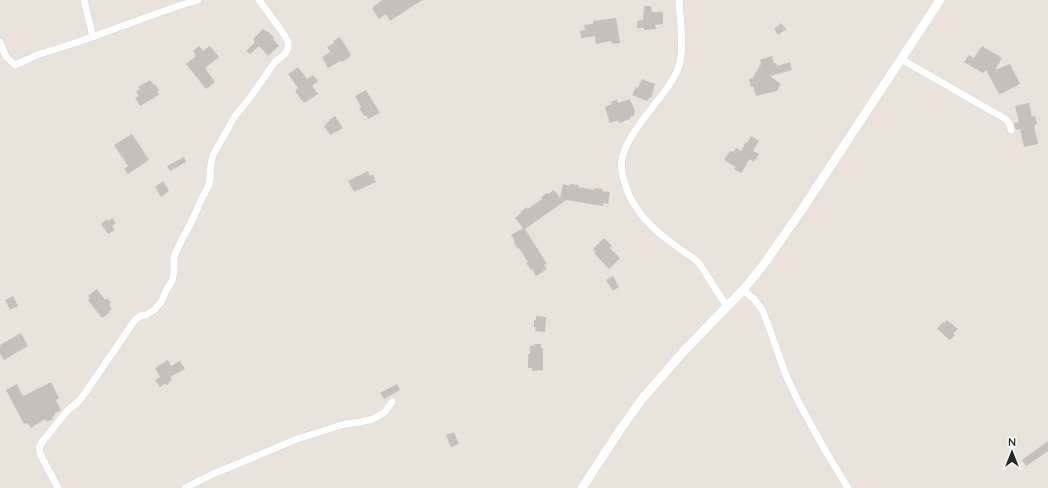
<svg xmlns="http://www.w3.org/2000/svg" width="1048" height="488" font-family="Quicksand,sans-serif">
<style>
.building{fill:#c4c0bb}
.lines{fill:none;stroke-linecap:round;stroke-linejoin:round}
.street-casing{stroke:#d1d3df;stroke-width:8}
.secondary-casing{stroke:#d1d3df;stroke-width:10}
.street{stroke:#fff;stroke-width:7}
.secondary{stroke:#fff;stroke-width:9}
</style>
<rect width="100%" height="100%" fill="#e9e3db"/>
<g class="building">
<polygon points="382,0 422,0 390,21 386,14 379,19 372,8 373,8 373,7"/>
<polygon points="644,6 651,6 652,12 663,12 663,24 655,25 656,29 644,30 644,28 637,28 637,21 643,20"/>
<polygon points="616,18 620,43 612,44 611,41 596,44 595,36 581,38 580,31 585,30 584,25 593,24 593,21"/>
<polygon points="781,23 786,29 778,35 774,29"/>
<polygon points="263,29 267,32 268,31 274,38 273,39 279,46 268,56 259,46 250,54 246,51 255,42 253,39"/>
<polygon points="340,37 351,55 349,56 350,57 341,62 340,61 328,68 322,57 330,52 327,47 334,43 333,41"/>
<polygon points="199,46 203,51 210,46 219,57 205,68 215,82 206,89 186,64 196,56 193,51"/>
<polygon points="982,46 1002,58 995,70 1010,64 1020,84 1001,94 1001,93 999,94 986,70 983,73 964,62 969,55 974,58"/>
<polygon points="772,56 774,63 776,63 777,66 790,62 792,70 770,76 781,84 777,91 756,96 753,86 751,87 749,79 753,78 753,77 761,64 760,60"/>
<polygon points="298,67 307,79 313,75 318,81 312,86 318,94 304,103 295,91 298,88 288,74"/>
<polygon points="642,79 655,84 651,98 650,97 647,101 632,95 636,87 638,88"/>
<polygon points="150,80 154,85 155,84 159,90 157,91 159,94 158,94 159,95 140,106 135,98 139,96 136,92 140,89 138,87"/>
<polygon points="366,90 380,113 368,119 366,115 364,116 359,108 361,107 355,96"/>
<polygon points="630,99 635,111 634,116 630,117 630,119 619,123 618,120 610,123 605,107 612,104 611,102 617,100 618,103"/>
<polygon points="1029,103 1032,117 1035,116 1037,124 1034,125 1038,144 1024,147 1020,129 1016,130 1014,123 1019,122 1015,106"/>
<polygon points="335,116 343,128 330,135 324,126 327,124 326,123 330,121 329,120"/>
<polygon points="132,134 149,160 128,174 124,169 128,166 114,145"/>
<polygon points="751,136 759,141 753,151 759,154 754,162 750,159 741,173 734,169 736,167 724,160 730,151 733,152 736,148 741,151 746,142 747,143"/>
<polygon points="184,157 186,162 170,171 167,166"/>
<polygon points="368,171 370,176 373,174 376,182 354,192 348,181"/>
<polygon points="163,181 169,191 161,197 155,187"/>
<polygon points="563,184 570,186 570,184 579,185 578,187 595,190 595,188 603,189 602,191 610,192 608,204 603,203 603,206 566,200 525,229 547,264 544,265 547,269 536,276 532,269 531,270 526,263 528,262 519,248 518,249 514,243 515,242 511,235 523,228 515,218 521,213 520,212 527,207 528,209 542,199 541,197 547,193 548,194 554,190 560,198"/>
<polygon points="112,218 116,223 112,226 115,230 108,234 101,224 107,219 108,221"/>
<polygon points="604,238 612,246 610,247 611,249 620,258 609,269 594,253 596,252 593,249"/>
<polygon points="613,276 617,283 616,283 619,287 613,291 606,280"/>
<polygon points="97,289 105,300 107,298 111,303 109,305 112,309 108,312 109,313 102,318 88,300 90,298 88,296"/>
<polygon points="13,296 18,306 10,310 5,300"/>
<polygon points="536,316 546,317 545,332 535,331 536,327 534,327 534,320 536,320"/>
<polygon points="947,320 958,329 953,334 955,335 950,340 937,329 943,322 944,323"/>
<polygon points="21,333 28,346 4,360 0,354 0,345"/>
<polygon points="534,344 541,344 541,348 543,348 543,370 532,371 532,368 528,368 528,354 530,354 530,346 535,346"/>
<polygon points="168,360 171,366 180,361 185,369 170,377 172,380 169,382 168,385 165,384 160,387 155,380 160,377 155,368"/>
<polygon points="51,382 59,398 56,400 61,410 54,414 55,416 52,417 53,419 47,422 45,419 31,428 27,423 24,424 6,390 17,384 23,396"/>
<polygon points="397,384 400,390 384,399 380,393"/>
<polygon points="454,432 459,444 451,447 446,435"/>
<polygon points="1048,441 1048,451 1026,466 1022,460"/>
</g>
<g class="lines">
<g class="street-casing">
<g id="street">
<polyline points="84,0 93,37"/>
<path d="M679 0C680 21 685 50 678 69 674 79 668 87 662 95 650 111 625 139 622 159 620 170 625 186 630 197 641 219 658 233 677 247 684 252 691 256 697 261 702 266 705 273 709 279 715 288 721 297 727 307"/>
<polyline points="0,42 6,57 15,65 37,55 75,43 178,6 198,0"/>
<polyline points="901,59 1007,120 1010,126 1011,130"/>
<polyline points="743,290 754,299 762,309 769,327 785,373 798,401 826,452 848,488"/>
<polyline points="58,488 40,454 39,448 42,442 67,411 79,401 85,393 135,320 140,316 146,315 154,310 161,302 167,289 172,281 174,273 174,257 181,241 190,225 202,198 209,185 210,177 211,163 213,155 235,116 249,99 275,62 285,54 288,48 288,42 285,36 259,0"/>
<polyline points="185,488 213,474 297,439 345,424 360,422 373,419 385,412 392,402"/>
</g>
</g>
<g class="secondary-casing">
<polyline id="secondary" points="582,488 620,430 642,399 684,351 743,290 764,264 801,211 940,0"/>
</g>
<use href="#street" class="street"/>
<use href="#secondary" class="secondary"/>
</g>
<g transform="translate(1012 452)" stroke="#ffffff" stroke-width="3" paint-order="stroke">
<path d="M0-3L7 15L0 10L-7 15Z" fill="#282828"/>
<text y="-6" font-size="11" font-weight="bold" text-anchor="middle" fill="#282828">N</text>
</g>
</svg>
